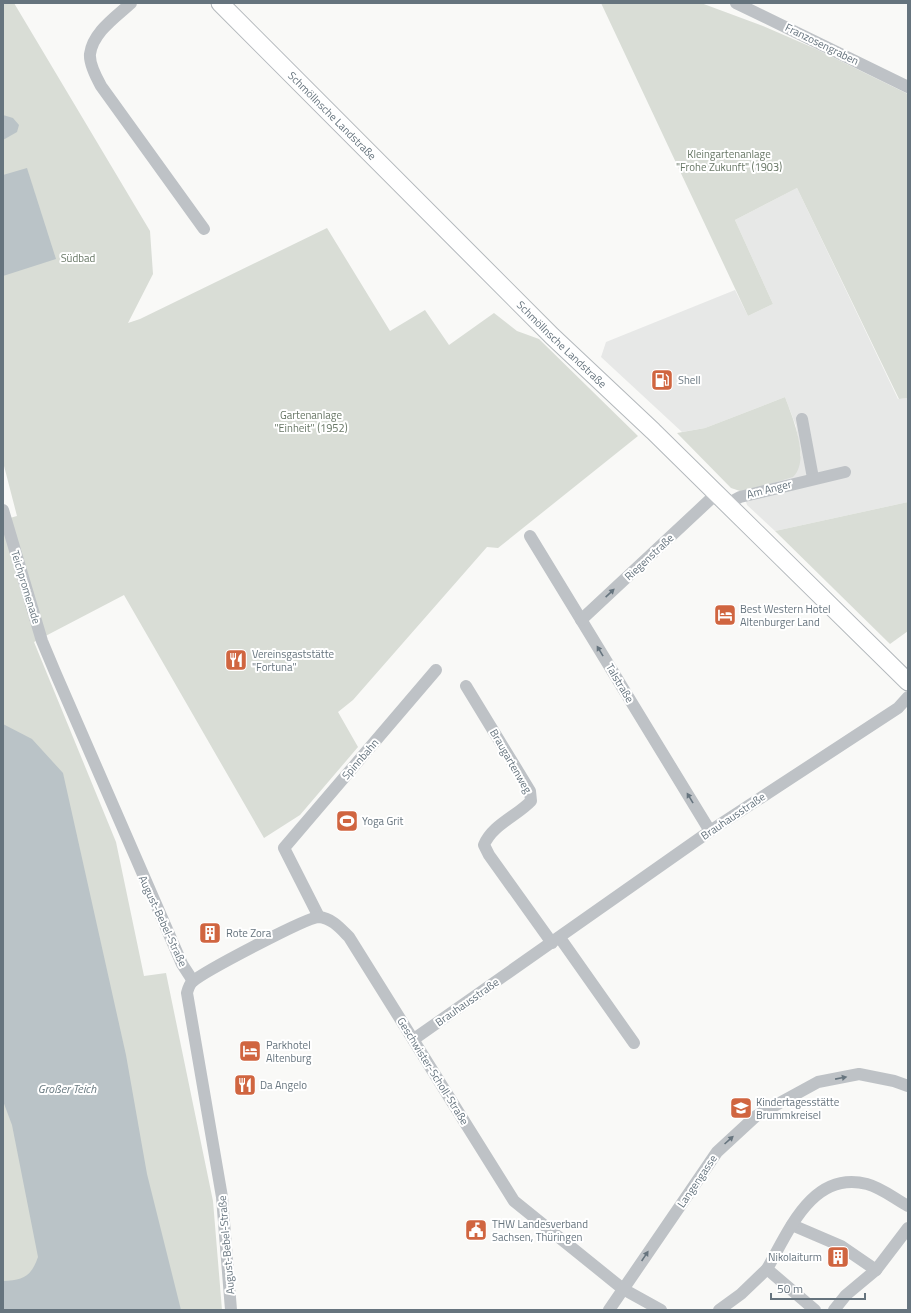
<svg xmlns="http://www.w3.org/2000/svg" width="911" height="1313" font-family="'Titillium Web',sans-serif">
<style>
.built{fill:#e7e8e7}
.green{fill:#d9ddd6}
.water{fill:#bac3c7}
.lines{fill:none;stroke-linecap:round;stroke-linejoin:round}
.secondary-casing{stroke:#b3b8bc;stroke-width:19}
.minor{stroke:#bec2c6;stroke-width:12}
.secondary{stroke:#fff;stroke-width:17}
.oneway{fill:#66747e}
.labels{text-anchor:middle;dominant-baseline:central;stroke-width:4;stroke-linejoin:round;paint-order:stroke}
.street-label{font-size:11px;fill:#66747e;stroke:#fff}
.park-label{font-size:11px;fill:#687766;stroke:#fff}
.poi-label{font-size:11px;fill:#66747e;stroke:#fff;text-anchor:start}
.water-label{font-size:12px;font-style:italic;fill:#67787f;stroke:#fff}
</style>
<rect width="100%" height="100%" fill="#f9f9f7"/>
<polygon class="built" points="797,188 898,399 908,398 908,502 775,531 747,505 743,492 801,456 796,426 785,397 705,428 682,432 601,357 606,342 735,290 748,316 773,304 735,220"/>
<g class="green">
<polygon points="3,3 14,3 150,231 153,274 128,323 140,319 327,228 390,331 425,310 449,345 494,313 517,331 539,339 638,436 498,548 487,547 353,700 338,712 358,747 300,815 264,838 124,595 34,642 116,842 144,976 166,973 213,1201 222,1310 3,1310 3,520 17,516 3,462"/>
<polygon points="601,3 701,3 763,26 816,49 908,94 908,398 899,399 797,188 735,220 773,304 748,316"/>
<path d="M785 397C792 416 811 460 793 477L743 492 731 488 677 433 705 428Z"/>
<polygon points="908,502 908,631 890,644 775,531"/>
</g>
<g class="water">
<polygon points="3,115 13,118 19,125 17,132 3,140"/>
<polygon points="27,168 56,259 3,276 3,175"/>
<path d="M3 724 32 739 63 773 126 1055 147 1174 181 1310H3V1281C23 1280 31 1277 38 1257L12 1125 3 1101Z"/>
</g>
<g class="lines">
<g class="secondary-casing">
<g id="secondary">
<path id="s1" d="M220 3 552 336 653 431 908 682"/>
</g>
</g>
<g class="minor">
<path d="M131 3C116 17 93 32 90 54 89 64 96 77 101 86L204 229"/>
<polyline points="736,3 908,87"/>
<polyline points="802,419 813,478"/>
<polyline points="727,504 740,497 845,472"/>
<polyline points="3,510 42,641 55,672 182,964 193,981"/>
<polyline points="530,536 710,831"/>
<polyline points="581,620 716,494"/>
<path d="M466 686 530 791 531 801C517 816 492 825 484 845L489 855 552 943"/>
<polyline points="319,917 284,848 436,670"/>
<polyline points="560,938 634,1043"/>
<polyline points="414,1039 710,831 898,708 908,697"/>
<polyline points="792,1225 841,1246 876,1270"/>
<path d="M231 1310 222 1197 187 993C188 989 189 985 192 982 203 972 307 917 319 917 332 918 341 929 349 937L514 1201 623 1289 661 1310"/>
<polyline points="609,1310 717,1152 756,1116 818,1082 859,1074 894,1081 908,1086"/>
<polyline points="719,1310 741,1294 767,1269"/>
<path d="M815 1310 767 1269C789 1231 812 1170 867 1184 882 1188 895 1199 908 1206"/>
<polyline points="834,1310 846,1295 876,1270 908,1228"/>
</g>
<use href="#secondary" class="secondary"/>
</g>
<defs><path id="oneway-solid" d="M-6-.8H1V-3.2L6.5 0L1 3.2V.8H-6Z"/></defs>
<g class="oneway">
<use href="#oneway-solid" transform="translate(610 593) rotate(-43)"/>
<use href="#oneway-solid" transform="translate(600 651) rotate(-121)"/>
<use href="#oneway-solid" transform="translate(690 798) rotate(-121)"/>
<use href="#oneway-solid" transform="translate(841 1078) rotate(-11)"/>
<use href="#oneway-solid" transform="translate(729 1140) rotate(-42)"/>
<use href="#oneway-solid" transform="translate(645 1256) rotate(-56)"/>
</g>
<defs>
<g id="fuel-square" transform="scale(1.15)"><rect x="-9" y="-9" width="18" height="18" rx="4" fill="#d06540" stroke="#fff"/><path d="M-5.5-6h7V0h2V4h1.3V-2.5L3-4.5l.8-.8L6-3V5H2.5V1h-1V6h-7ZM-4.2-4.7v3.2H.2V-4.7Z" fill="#fff"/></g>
<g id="hotel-square" transform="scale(1.15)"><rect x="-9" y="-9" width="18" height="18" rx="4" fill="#d06540" stroke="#fff"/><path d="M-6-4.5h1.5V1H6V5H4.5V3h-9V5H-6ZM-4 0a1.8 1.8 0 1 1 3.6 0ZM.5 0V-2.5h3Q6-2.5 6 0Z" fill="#fff"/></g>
<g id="restaurant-square" transform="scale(1.15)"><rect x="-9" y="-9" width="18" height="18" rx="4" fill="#d06540" stroke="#fff"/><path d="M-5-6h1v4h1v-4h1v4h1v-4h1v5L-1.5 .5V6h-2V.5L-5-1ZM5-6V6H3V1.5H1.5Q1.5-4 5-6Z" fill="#fff"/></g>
<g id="stadium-square" transform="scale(1.15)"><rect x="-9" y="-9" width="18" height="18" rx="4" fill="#d06540" stroke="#fff"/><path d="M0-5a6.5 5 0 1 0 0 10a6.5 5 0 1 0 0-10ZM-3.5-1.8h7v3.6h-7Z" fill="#fff"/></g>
<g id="building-square" transform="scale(1.15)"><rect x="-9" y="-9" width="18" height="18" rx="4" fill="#d06540" stroke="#fff"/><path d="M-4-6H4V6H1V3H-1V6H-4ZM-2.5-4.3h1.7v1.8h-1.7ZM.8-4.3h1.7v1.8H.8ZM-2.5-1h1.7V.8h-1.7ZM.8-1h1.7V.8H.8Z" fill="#fff"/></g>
<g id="school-square" transform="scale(1.15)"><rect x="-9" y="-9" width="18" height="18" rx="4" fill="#d06540" stroke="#fff"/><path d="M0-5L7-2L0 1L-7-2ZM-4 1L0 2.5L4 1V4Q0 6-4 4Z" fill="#fff"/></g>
<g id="civic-square" transform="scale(1.15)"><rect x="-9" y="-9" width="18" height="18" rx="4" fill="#d06540" stroke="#fff"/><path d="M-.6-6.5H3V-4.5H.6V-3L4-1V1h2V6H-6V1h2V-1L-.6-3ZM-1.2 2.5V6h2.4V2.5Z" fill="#fff"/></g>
</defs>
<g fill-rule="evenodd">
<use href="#fuel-square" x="662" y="380"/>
<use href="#hotel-square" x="725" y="615"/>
<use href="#restaurant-square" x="236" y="660"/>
<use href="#stadium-square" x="347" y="821"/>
<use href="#building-square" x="210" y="933"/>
<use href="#hotel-square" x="250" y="1051"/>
<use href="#restaurant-square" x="245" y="1085"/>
<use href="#school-square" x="741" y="1108"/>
<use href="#civic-square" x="476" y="1230"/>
<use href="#building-square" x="838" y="1257"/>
</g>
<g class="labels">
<g class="street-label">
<text transform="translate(822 44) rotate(26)">Franzosengraben</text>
<text stroke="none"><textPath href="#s1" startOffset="159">Schmöllnsche Landstraße</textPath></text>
<text stroke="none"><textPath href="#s1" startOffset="483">Schmöllnsche Landstraße</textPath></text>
<text transform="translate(769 489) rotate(-14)">Am Anger</text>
<text transform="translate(649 557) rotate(-43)">Riegenstraße</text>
<text transform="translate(26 587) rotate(73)">Teichpromenade</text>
<text transform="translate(620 683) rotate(59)">Talstraße</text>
<text transform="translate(360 759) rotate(-49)">Spinnbahn</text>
<text transform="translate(511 761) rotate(60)">Braugartenweg</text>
<text transform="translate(733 816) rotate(-34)">Brauhausstraße</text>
<text transform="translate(163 921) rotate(65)">August-Bebel-Straße</text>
<text transform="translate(467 1002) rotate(-35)">Brauhausstraße</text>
<text transform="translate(433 1071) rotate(58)">Geschwister-Scholl-Straße</text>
<text transform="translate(697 1181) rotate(-56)">Langengasse</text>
<text transform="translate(226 1245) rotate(-95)">August-Bebel-Straße</text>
</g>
<g class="park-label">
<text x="729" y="154">Kleingartenanlage<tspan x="729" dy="13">"Frohe Zukunft" (1903)</tspan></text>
<text x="78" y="258">Südbad</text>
<text x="311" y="415">Gartenanlage<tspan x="311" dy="13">"Einheit" (1952)</tspan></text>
</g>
<g class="poi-label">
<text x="678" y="380">Shell</text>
<text x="740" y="609">Best Western Hotel<tspan x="740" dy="13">Altenburger Land</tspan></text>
<text x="252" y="654">Vereinsgaststätte<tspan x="252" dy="13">"Fortuna"</tspan></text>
<text x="362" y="821">Yoga Grit</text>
<text x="226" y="933">Rote Zora</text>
<text x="266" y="1045">Parkhotel<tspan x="266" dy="13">Altenburg</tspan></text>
<text x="260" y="1085">Da Angelo</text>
<text x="756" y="1102">Kindertagesstätte<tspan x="756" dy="13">Brummkreisel</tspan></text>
<text x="492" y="1224">THW Landesverband<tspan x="492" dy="13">Sachsen, Thüringen</tspan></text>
<text x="822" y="1257" text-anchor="end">Nikolaiturm</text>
</g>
<g class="water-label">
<text x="67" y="1088">Großer Teich</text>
</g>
</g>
<rect width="911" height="1313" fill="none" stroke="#66747e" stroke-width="8"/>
<path d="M771 1293v6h94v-6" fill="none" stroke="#66747e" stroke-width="2"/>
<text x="777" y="1293" font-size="12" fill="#66747e" stroke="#ffffff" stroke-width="3" paint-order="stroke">50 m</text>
</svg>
